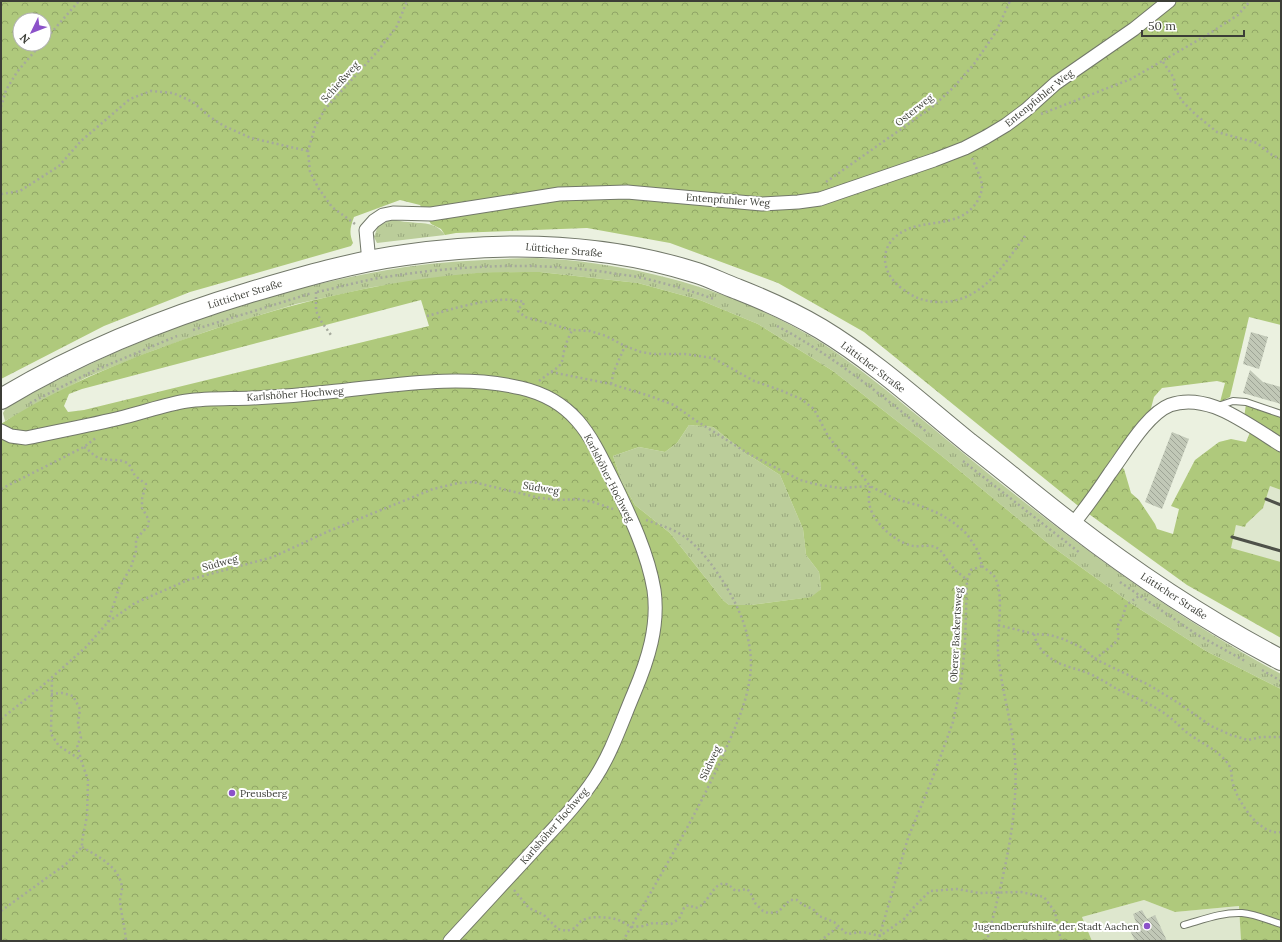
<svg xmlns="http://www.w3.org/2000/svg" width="1282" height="942" font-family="Lora,serif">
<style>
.built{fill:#dee7ce}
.grass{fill:url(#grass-tufts)}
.forest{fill:url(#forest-crowns);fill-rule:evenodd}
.building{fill:url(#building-back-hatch)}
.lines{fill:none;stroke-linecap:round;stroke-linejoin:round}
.lane-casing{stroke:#727869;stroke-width:8}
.street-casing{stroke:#727869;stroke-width:15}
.primary-casing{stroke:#727869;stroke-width:22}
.path{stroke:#a5a99c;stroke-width:2.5;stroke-dasharray:2 3;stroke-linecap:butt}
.lane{stroke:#fff;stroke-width:6}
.street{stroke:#fff;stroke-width:13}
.primary{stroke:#fff;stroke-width:20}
.rail{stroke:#4e5149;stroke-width:3}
.poi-dot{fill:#8c52c9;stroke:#fff;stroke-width:1.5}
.labels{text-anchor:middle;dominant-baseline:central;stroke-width:4;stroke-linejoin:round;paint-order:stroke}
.street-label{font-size:10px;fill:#3c3e37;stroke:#fff}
.poi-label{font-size:10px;fill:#3c3e37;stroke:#fff;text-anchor:start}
</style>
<defs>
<pattern id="grass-tufts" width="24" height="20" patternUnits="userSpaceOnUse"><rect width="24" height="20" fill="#bbcd9a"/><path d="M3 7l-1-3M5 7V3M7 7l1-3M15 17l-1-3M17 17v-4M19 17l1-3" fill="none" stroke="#99a87e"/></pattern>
<pattern id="forest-crowns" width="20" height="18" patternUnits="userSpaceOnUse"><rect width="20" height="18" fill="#afc97c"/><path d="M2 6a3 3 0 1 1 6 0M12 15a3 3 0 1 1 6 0" fill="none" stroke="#90a566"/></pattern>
<pattern id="building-back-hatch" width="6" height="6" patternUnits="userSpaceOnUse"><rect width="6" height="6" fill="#c1c8b7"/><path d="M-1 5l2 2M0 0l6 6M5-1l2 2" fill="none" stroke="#9ea496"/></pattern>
</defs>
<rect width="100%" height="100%" fill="#ebf1e0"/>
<g class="built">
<polygon points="1270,486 1281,490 1281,562 1230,549 1236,525 1246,524 1263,508"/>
<polygon points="1144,900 1175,912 1239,906 1241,941 1092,941 1082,917"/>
</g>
<g class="grass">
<path d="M392 219C397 220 403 222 408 222 422 224 435 221 445 235L377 243 374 237 378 226Z"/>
<path d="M537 258C637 263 737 290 822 343 857 366 890 393 923 420 963 453 1003 486 1045 518 1120 576 1197 629 1281 674V689L1206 651 1132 604 1050 545 943 457 833 371 758 324 700 300 638 283 540 272 477 273 373 287 296 304 211 330 152 351 87 377 5 421 3 413 6 408C128 338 265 289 405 267 449 261 493 259 537 258Z"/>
<polygon points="689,425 713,427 744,452 780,475 803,529 806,555 819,572 821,589 812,597 750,605 729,605 723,600 670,533 635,505 622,482 613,456 639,447 665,452 677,443"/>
</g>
<g class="forest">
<path d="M1 1H1281V325L1249 317 1230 397 1220 402 1225 383 1217 381 1162 388 1154 397 1150 412 1123 443 1110 460 1124 469 1131 493 1139 500 1155 524 1157 529 1173 534 1179 509 1171 506 1195 460 1219 442 1231 439 1246 442 1251 430 1244 418 1246 404 1281 417V490L1270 486 1263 508 1246 524 1245 527 1236 525 1231 548 1281 562V638L1187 585 1082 509 864 332 778 283 670 243 587 228 456 233 445 235 441 229 431 224 420 205 400 200 354 217C350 228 349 233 353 243L351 246 190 292 104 326 1 379ZM20 20H44V44H20Z"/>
<path d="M540 272 638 283 700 300 758 324 833 371 943 457 1050 545 1132 604 1206 651 1281 689V941H1241L1239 906 1175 912 1144 900 1082 917 1092 941H1V424C57 388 120 362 182 340 277 307 375 281 476 273 497 272 519 272 540 272ZM421 300 429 326 84 410 68 412 64 406 69 394 82 389ZM689 425 713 427 744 452 780 475 803 529 806 555 819 572 821 589 811 597 750 605H729L723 600 670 533 635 505 622 482 613 456 639 447 665 452 677 443Z"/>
</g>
<g class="building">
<polygon points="1251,332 1268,337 1259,369 1243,364"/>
<polygon points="1250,370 1263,382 1281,387 1281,404 1243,393"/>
<polygon points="1172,432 1189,439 1162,509 1145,502"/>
<polygon points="1142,910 1147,919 1155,915 1167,941 1135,941 1129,928 1137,925 1133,914"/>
</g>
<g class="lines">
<g class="lane-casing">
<g id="lane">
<polyline points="1218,406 1233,401 1246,402 1281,414"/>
<path d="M1184 925C1202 920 1222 912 1242 913 1255 914 1268 920 1281 924"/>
</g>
</g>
<g class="street-casing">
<g id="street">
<polyline points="369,262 366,230 374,221 383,215 393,213 431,214 559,194 627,192 762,204 798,202 820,199 934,160 965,148 986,137 1006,125 1026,110 1056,83 1134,29 1169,1"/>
<path d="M1 431 11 436 26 438C59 431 92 425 124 417 145 412 166 404 187 401 208 398 230 399 252 398 277 397 303 395 328 392 391 386 459 373 521 388 577 401 592 439 615 485 631 518 648 554 654 590 659 626 648 660 634 693 622 721 612 752 595 778 578 804 555 827 534 850 506 880 478 911 450 941"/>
<path d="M1072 525C1086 508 1098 491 1110 473 1125 453 1147 414 1170 405 1184 400 1201 402 1215 407 1235 414 1262 433 1281 445"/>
</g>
</g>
<g class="primary-casing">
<path id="primary" d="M1 399C79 352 164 318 251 292 302 277 353 262 405 255 501 241 603 243 697 273 710 277 723 284 737 289 765 300 794 313 821 329 874 361 921 404 969 443 1003 469 1036 497 1070 523 1136 574 1207 621 1281 660"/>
</g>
<g class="path">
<polyline points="44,41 79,1"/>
<polyline points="1163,62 1174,78 1175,89 1182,101 1195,114 1217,132 1257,143 1272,155 1281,159"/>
<polyline points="1,107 6,90 17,72 41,44"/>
<polyline points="1041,114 1131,79 1207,35 1238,15 1250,1"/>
<polyline points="1,141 1,149"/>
<path d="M972 158C975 166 982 178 982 187 981 201 970 213 957 218 936 226 912 221 894 238 889 243 885 250 885 259 885 270 892 281 900 287 914 298 922 301 939 302 982 303 1003 265 1026 235"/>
<polyline points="826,182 931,108 954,87 974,64 996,32 1010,1"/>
<polyline points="1,194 20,191 59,166 81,141 130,99 151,91 173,93 193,102 210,117 224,126 251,138 308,151"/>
<polyline points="355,224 332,207 319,189 310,172 308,151 315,127 325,109 377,52 397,26 407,1"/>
<polyline points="316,292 316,311 321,321 331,335"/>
<path d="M317 292C336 288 354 283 373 279 450 266 528 261 605 272 616 274 627 275 638 277 664 283 689 290 714 299"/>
<path d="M427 316C453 309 498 294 524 302L523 305 519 308 518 311 525 317 572 330 590 331 606 336 625 346 641 352 653 354H685L713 358 754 381 780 390 801 399 814 409 828 436 838 449 854 465 870 486 895 499 921 506 940 514 954 523 967 534 978 551 982 566"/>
<path d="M777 326C832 355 880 394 928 433"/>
<polyline points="193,330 312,293"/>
<path d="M551 372C567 362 560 360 566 345 567 340 570 335 572 330"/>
<polyline points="539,381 551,372 611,384 650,396 674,405 695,420 749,454 800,480 819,485 841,488 869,486"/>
<polyline points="611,384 614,371 625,346"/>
<polyline points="30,403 91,372 177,336"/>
<path d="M84 447C89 450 92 454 97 457 105 462 116 458 125 462 131 464 131 470 134 474 135 476 143 482 146 484L142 499V508L149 520 148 526 136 539V551L131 567 119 588 108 622"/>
<polyline points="963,461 1080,553"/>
<path d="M870 486C869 493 868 500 870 507 874 523 897 544 914 546 921 547 928 544 935 547 943 550 946 560 951 565 955 571 962 575 967 580"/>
<polyline points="1,489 84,447 97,437"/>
<path d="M982 566C986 569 991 573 994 576 1005 593 997 630 998 651 1000 683 1010 715 1014 747 1021 813 1003 878 987 941"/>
<polyline points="1120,582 1196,634 1245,661"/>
<polyline points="998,625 1034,634 1050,635 1063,639 1083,648 1095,659 1149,685 1180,704 1211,726 1231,735 1248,740 1261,737 1281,737"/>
<path d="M1034 634C1036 645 1044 654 1053 660 1063 666 1074 668 1085 672 1096 676 1107 683 1117 689 1136 698 1157 706 1173 720 1178 724 1183 730 1189 734 1201 743 1216 749 1226 761 1234 771 1230 774 1233 784 1238 802 1260 836 1281 832"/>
<polyline points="1095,659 1114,644 1119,638 1117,627 1123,616 1126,605 1139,596"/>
<polyline points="1262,670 1281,681"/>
<polyline points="51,694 62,693 73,696 80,709 78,723 81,738 77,745 81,759"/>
<polyline points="1,719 41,687 86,647 108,622 135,603 188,580 273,557 329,531 433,489 458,483 473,482 540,498 560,500 578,499 593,502 613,509"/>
<path d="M82 847C99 857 120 867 122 888 122 892 120 897 120 901 121 914 125 927 126 941"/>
<path d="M514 890 529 908 544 915 558 929 567 931 575 928 581 921 588 918 597 917 612 918 621 921 631 927 643 926 653 923 671 924 679 919 684 908 686 906 689 905 695 908C708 907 713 880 726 884 731 885 732 889 736 891L747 889 750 892 755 903 763 911 768 913 778 912 790 900H797L803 905 813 909 819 916 834 922 847 934 863 932 880 936 904 919 914 907 930 891 957 889 979 893 1021 892 1044 897 1055 912 1061 941"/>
<polyline points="1,911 66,864 82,847 82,841 87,816 88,780 81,760 59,746 51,734 52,677"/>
<path d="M623 941C658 879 696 817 725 751 737 723 751 694 751 662 750 633 739 607 724 583 712 564 697 543 677 532 667 527 657 524 646 520"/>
<polyline points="820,941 838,927"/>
<polyline points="878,941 908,838 933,777 953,722 961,685 965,645 967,580 971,570 982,566"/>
</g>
<use href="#lane" class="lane"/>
<use href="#street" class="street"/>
<use href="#primary" class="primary"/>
<g class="rail">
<polyline points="1266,499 1281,505"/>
<polyline points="1232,537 1281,551"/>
</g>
</g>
<g class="poi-dot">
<circle cx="232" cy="793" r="4"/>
<circle cx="1147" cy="926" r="4"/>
</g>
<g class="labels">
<g class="street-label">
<text transform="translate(340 82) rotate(-48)">Schießweg</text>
<text transform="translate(1039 98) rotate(-39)">Entenpfuhler Weg</text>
<text transform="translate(914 110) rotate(-38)">Osterweg</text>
<text transform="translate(728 200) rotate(4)">Entenpfuhler Weg</text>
<text transform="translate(564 250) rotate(5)">Lütticher Straße</text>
<text transform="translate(245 294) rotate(-17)">Lütticher Straße</text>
<text transform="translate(873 367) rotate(37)">Lütticher Straße</text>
<text transform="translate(295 394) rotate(-4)">Karlshöher Hochweg</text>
<text transform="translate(609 478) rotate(63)">Karlshöher Hochweg</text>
<text transform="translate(541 488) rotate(9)">Südweg</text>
<text transform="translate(220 563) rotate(-15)">Südweg</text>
<text transform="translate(1174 596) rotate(33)">Lütticher Straße</text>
<text transform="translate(956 635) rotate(-87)">Oberer Backertsweg</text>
<text transform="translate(710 763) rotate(-65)">Südweg</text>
<text transform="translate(554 826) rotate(-49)">Karlshöher Hochweg</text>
</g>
<g class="poi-label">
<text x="240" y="793">Preusberg</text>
<text x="1139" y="926" text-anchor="end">Jugendberufshilfe der Stadt Aachen</text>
</g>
</g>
<rect width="1282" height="942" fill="none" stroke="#3c3e37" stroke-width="4"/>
<g transform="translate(32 32) rotate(227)"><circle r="19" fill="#ffffff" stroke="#b1b2af"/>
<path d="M0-3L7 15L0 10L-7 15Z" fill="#8c52c9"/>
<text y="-6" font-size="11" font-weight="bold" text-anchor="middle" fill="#3c3e37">N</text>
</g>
<path d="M1142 30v6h102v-6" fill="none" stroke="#3c3e37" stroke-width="2"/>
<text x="1148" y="30" font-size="12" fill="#3c3e37" stroke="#ffffff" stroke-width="3" paint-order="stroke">50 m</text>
</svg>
